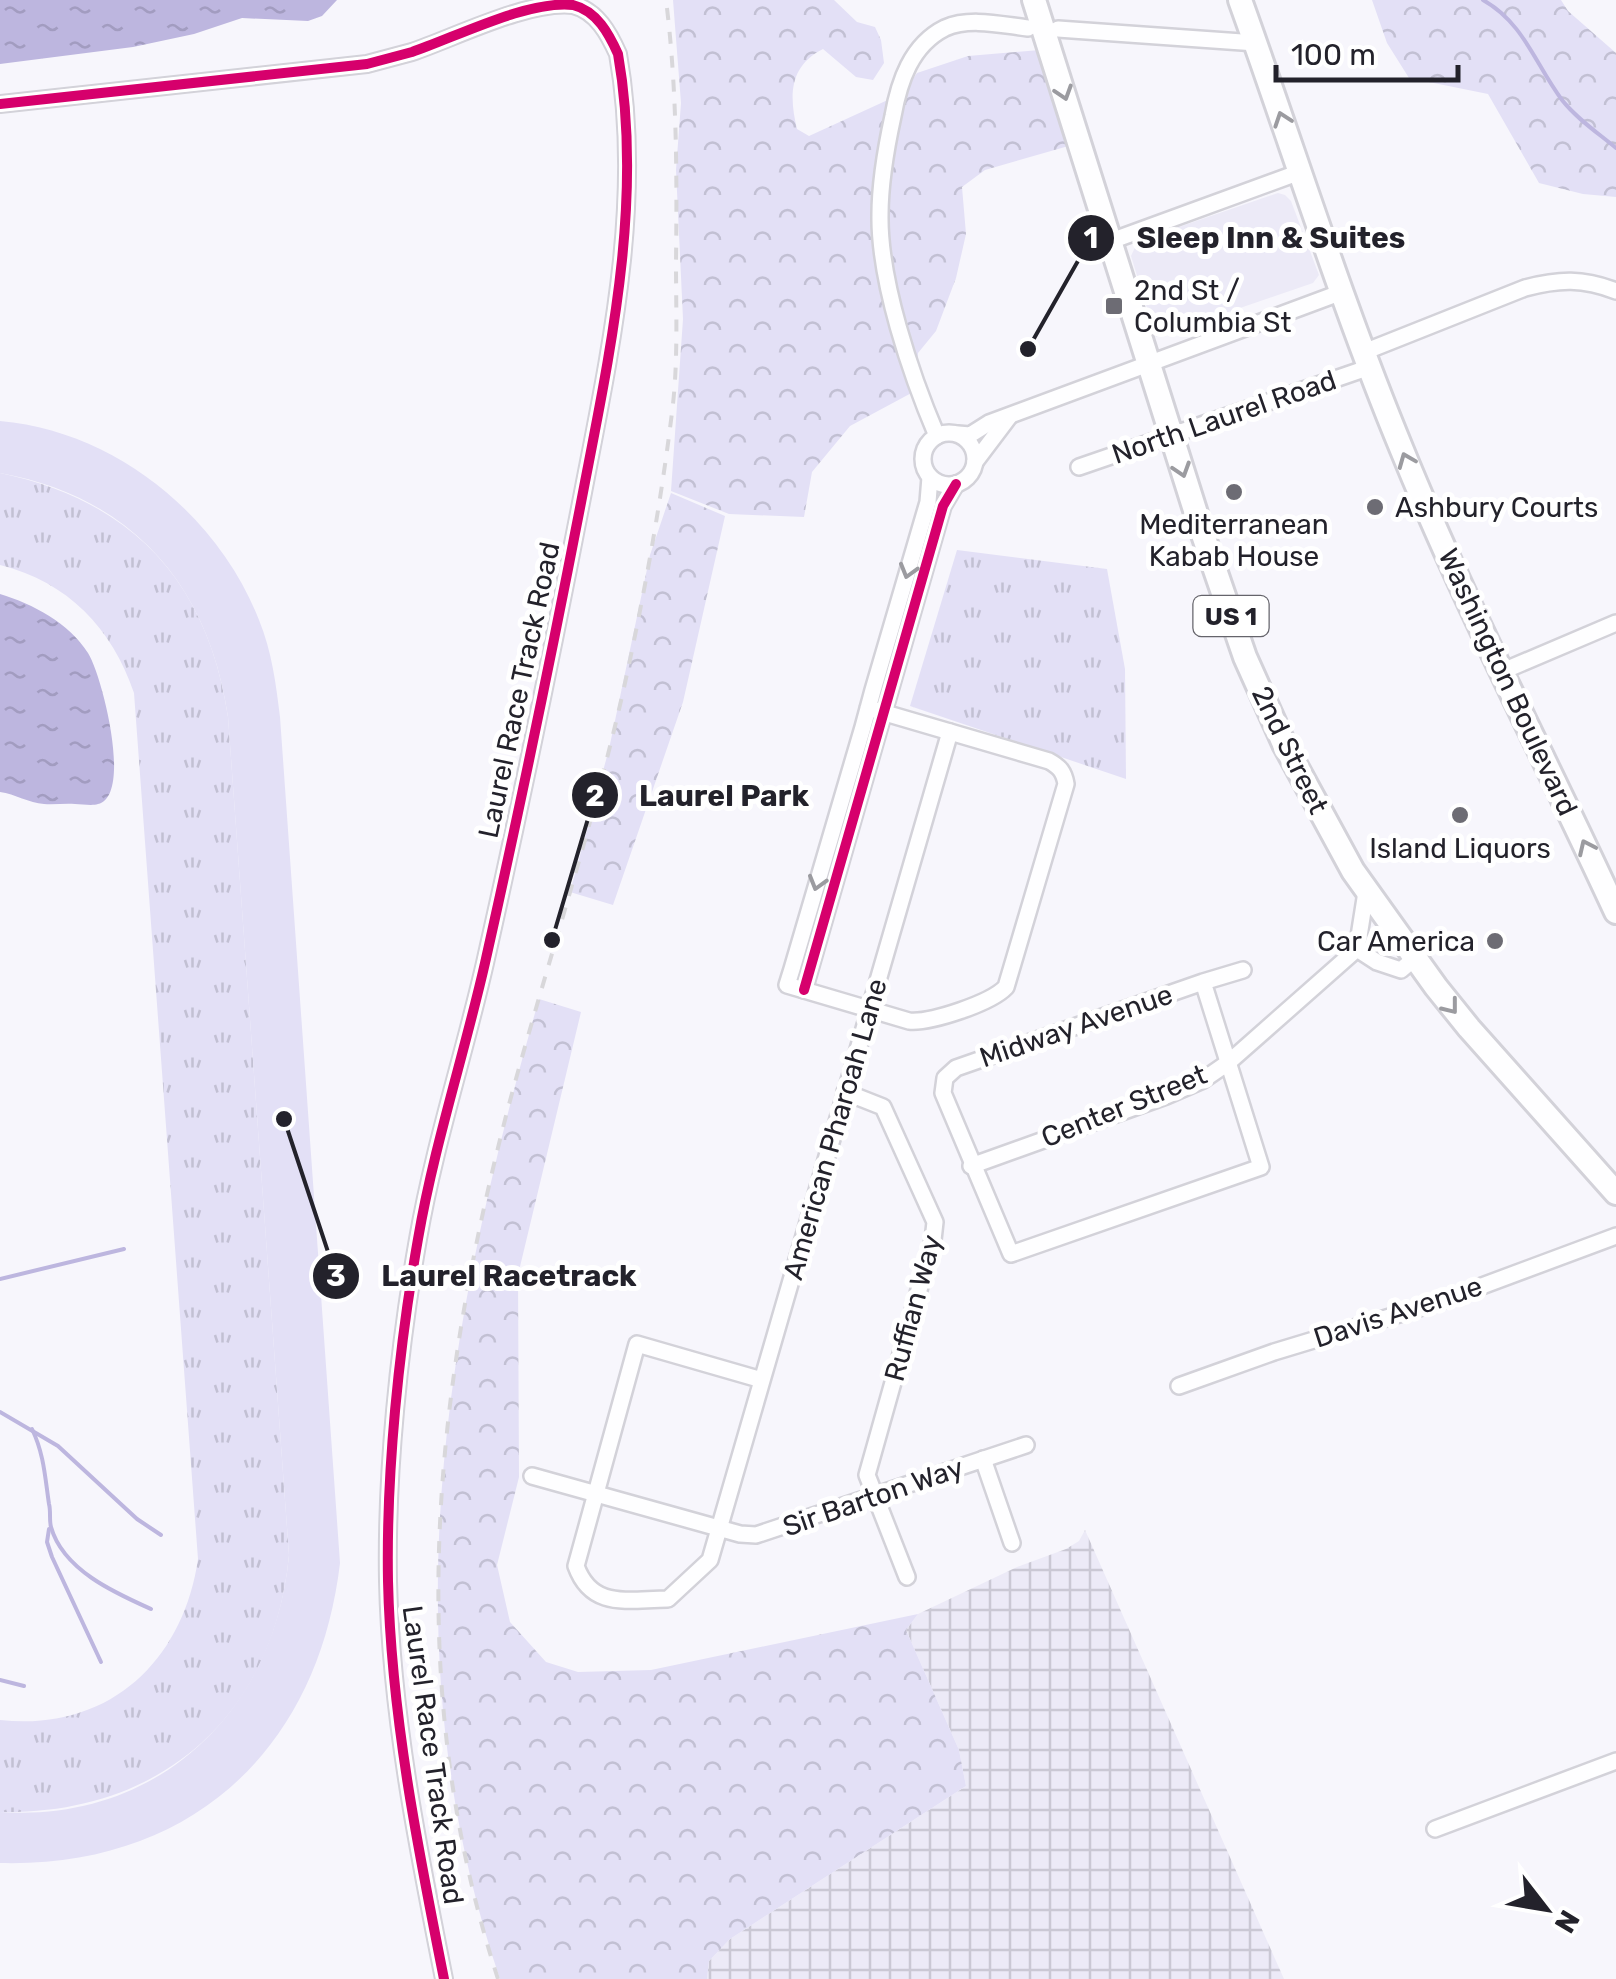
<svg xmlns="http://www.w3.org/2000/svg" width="1616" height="1979" font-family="Rubik,sans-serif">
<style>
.built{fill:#eceaf7}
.industrial{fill:url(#industrial-grid)}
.grass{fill:url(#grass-tufts)}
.forest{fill:url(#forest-crowns)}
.garden{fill:#e3e0f6}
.water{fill:url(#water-ripples)}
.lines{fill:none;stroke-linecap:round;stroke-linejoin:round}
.stream{stroke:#bdb6df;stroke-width:4}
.street-casing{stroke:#d3d2d9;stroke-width:20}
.primary-casing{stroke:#d3d2d9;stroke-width:28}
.street{stroke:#fefeff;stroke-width:15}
.primary{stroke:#fefeff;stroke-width:22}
.rail{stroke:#d8d7da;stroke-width:4;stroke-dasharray:12 12;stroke-linecap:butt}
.cycleway-casing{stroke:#fff;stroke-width:16}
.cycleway{stroke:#d6006c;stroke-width:10}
.oneway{stroke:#9b9ba0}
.poi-dot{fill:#6d6c74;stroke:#fff;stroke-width:4}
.labels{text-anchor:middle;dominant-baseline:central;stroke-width:10;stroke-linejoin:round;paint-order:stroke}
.shield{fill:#fff;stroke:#65646b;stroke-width:2.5}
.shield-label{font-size:25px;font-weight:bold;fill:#23222b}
.poi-label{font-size:28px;fill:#23222b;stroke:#fff;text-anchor:start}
.street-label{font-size:28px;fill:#23222b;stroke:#fff}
.leader{fill:none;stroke:#23222b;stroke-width:4}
.callout-dot{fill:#23222b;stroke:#fff;stroke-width:4}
.mark-label{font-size:30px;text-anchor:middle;font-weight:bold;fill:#fff}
.callout-label{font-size:30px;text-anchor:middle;font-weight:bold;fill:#23222b;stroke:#fff;stroke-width:10;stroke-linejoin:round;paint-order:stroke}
</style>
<defs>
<pattern id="industrial-grid" width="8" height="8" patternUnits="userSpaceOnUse" patternTransform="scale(2.5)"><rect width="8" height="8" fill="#eceaf7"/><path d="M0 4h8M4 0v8" fill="none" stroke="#cac8d4"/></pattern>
<pattern id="grass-tufts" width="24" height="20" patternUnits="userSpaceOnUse" patternTransform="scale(2.5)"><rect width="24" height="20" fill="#e3e0f6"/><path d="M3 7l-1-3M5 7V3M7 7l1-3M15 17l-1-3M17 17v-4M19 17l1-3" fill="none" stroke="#c2c0d3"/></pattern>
<pattern id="forest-crowns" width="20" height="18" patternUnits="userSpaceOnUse" patternTransform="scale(2.5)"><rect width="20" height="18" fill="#e3e0f6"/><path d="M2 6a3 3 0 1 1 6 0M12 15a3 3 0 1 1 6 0" fill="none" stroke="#c2c0d3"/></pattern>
<pattern id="water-ripples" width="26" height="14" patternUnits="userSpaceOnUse" patternTransform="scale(2.5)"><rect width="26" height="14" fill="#bdb6df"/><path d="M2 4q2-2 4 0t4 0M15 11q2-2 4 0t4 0" fill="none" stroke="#a29cc0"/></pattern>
</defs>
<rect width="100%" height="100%" fill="#f7f6fc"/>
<polygon class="built" points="1278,193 1285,195 1291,201 1319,275 1313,283 1156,337 1131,256 1138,241"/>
<polygon class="industrial" points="1085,1530 1284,1979 707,1979 709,1961 730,1939 966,1786 959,1750 906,1630 918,1614 1017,1567 1066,1549 1079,1541"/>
<g class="grass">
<path d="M0 473C134 501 208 583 228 717L289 1555C274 1716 161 1815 0 1812V1720C108 1732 183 1662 198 1559L134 693C112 628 68 582 0 565Z"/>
<polygon points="957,550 1107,569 1125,669 1126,779 910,706"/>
</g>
<g class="forest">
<path d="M673 0H834L857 22 875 27 881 40 884 63 873 80 856 77 823 49C789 66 789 96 797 129L809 136 903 93 917 73 968 56 1040 50 1072 145 985 170 962 187 966 234 956 278 936 331 918 353 917 390 850 426 812 472 804 517 729 514 671 491 683 319 676 170 681 103Z"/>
<polygon points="1372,0 1561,0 1568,11 1616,53 1616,197 1583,194 1539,183 1488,94 1409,78 1387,43"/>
<polygon points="671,493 725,516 683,702 613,905 570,892 609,749 650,555"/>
<path d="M539 999 581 1012 518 1275 519 1477 497 1565 510 1622 546 1662 578 1672 651 1670 918 1614 906 1630 959 1750 966 1786 730 1939 709 1961 707 1979H500C387 1647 445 1327 539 999Z"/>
</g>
<path class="garden" d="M0 421C115 431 218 515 259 620 272 652 276 684 280 717L340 1563C318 1750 190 1868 0 1863V1812C160 1823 275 1709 289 1555L228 717C209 586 133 497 0 473Z"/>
<g class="water">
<polygon points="0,0 337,0 322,16 308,21 242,18 194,34 133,47 0,64"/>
<path d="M0 594C33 604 69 623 88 653 102 675 133 796 98 804 92 806 82 804 75 804 65 803 54 805 44 804 29 803 15 794 0 792Z"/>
</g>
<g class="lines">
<g class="stream">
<path d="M1483 0C1524 23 1535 64 1562 100 1577 119 1598 133 1616 148"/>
<polyline points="0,1279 124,1249"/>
<polyline points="0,1412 58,1446 137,1519 161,1535"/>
<path d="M32 1429C44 1454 45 1477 49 1504 51 1511 49 1520 51 1527 63 1570 115 1593 151 1609"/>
<polyline points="49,1529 47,1542 52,1557 101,1662"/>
<polyline points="0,1680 24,1686"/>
</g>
<g class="street-casing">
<g id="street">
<polyline points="1058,29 1256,43"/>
<path d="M0 104 367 64C382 60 397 56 412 52 456 37 528 0 573 5 597 11 609 34 618 54 643 196 612 343 585 482 554 643 521 803 485 963 464 1055 434 1146 418 1239 399 1347 386 1472 388 1581 391 1714 418 1849 444 1979"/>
<polyline points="1111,241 1300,172"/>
<path d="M1364 352 1525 288C1559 279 1583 278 1616 291"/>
<circle cx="949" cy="459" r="26"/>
<polyline points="958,434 970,435 989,423 1342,292"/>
<path d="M937 436C911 375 879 281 880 215 880 182 886 148 893 116 899 82 911 45 945 28 970 17 1002 25 1028 28"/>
<polyline points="975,462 1009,417"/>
<polyline points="1079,467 1370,367"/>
<polyline points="1503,671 1616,623"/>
<path d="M868 708 1049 761C1060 767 1064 772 1066 784L1006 987C991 1003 931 1023 909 1021L787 985 792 969 863 727 873 690 928 502 930 477"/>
<polyline points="1357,949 1377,962 1401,970 1415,958"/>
<polyline points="1203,982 1261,1167 1011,1254 943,1093 945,1078 956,1068 1203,982 1243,970"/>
<polyline points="804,990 943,506 956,484"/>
<polyline points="845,1092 883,1107 935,1222 933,1240 867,1475 907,1577"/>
<polyline points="971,1166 1166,1096 1203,1080 1229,1062 1357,949 1366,892"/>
<path d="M762 1380 637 1344 576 1566C592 1610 628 1599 668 1599L710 1560 950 732"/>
<polyline points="1179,1386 1274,1352 1439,1302 1616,1236"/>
<polyline points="983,1459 1012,1543"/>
<polyline points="532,1476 740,1534 756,1535 1026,1445"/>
<polyline points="1435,1829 1616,1761"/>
</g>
</g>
<g class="primary-casing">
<g id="primary">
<polyline points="1034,0 1200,526 1245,657 1284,744 1353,871 1436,987 1469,1028 1616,1193"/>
<path d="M1240 0C1294 150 1341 303 1402 450 1466 607 1545 758 1616 912"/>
</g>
</g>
<use href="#street" class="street"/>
<use href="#primary" class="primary"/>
<path class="rail" d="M498 1979C404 1689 432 1402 507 1112 545 969 593 828 625 683 645 591 662 497 673 404 678 358 676 309 676 263 677 175 677 87 666 0"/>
<g class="cycleway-casing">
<g id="cycleway">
<path d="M0 104 367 64C382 60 397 56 412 52 456 37 528 0 573 5 597 11 609 34 618 54 643 196 612 343 585 482 554 643 521 803 485 963 464 1055 434 1146 418 1239 399 1347 386 1472 388 1581 391 1714 418 1849 444 1979"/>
<polyline points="804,990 943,506 956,484"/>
</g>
</g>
<use href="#cycleway" class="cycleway"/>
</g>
<defs><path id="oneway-chevron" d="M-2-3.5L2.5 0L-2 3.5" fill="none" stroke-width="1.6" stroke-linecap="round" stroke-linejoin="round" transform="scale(2.5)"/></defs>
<g class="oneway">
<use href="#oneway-chevron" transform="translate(1064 93) rotate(72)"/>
<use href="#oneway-chevron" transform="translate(1282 119) rotate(-109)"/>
<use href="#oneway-chevron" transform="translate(1406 460) rotate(-112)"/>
<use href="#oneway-chevron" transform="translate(1182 470) rotate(72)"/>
<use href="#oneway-chevron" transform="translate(908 571) rotate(106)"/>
<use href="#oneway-chevron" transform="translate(1586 847) rotate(-115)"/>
<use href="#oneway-chevron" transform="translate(817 883) rotate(106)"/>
<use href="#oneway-chevron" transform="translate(1451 1007) rotate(52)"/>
</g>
<g class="poi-dot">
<rect x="1104" y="296" width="20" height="20" rx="5"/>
<circle cx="1234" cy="492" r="10"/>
<circle cx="1375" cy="507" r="10"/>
<circle cx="1460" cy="815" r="10"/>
<circle cx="1495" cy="941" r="10"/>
</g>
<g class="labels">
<rect class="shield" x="1193.5" y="596" width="75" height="40" rx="8"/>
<g class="shield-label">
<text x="1231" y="616">US 1</text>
</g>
<g class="poi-label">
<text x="1134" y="290">2nd St /<tspan x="1134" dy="32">Columbia St</tspan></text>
<text x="1395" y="507">Ashbury Courts</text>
<text x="1234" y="524" text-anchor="middle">Mediterranean<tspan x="1234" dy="32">Kabab House</tspan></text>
<text x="1460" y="848" text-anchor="middle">Island Liquors</text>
<text x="1475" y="941" text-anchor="end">Car America</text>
</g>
<g class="street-label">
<text transform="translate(1224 417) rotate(-19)">North Laurel Road</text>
<text transform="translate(1508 682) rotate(65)">Washington Boulevard</text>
<text transform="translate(519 690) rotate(-78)">Laurel Race Track Road</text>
<text transform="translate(1290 750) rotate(64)">2nd Street</text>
<text transform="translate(1076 1026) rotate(-19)">Midway Avenue</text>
<text transform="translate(1124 1106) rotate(-22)">Center Street</text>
<text transform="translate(835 1129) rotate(-74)">American Pharoah Lane</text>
<text transform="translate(913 1308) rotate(-75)">Ruffian Way</text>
<text transform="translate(1398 1312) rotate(-18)">Davis Avenue</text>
<text transform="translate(873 1497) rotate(-19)">Sir Barton Way</text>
<text transform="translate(433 1755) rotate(82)">Laurel Race Track Road</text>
</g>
</g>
<path class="leader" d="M1028 349L1091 238M552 940L595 795M284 1119L336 1276"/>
<g class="callout-dot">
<circle cx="1028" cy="349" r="10"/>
<circle cx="552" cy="940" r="10"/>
<circle cx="284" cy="1119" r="10"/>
<circle cx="1091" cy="238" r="25"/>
<circle cx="595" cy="795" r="25"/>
<circle cx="336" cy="1276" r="25"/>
</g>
<g class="mark-label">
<text x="1091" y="248">1</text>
<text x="595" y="806">2</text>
<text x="336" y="1286">3</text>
</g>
<g class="callout-label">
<text x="1271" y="248">Sleep Inn &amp; Suites</text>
<text x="724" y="806">Laurel Park</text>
<text x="509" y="1286">Laurel Racetrack</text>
</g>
<g transform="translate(1546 1909) rotate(121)" stroke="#ffffff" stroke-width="8" paint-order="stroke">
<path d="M0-8L18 38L0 25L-18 38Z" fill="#23222b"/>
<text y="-15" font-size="28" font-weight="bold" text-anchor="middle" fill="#23222b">N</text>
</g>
<path d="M1276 65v15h182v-15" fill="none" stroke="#23222b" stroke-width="5"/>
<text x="1291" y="65" font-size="30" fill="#23222b" stroke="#ffffff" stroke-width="8" paint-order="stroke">100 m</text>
</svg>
